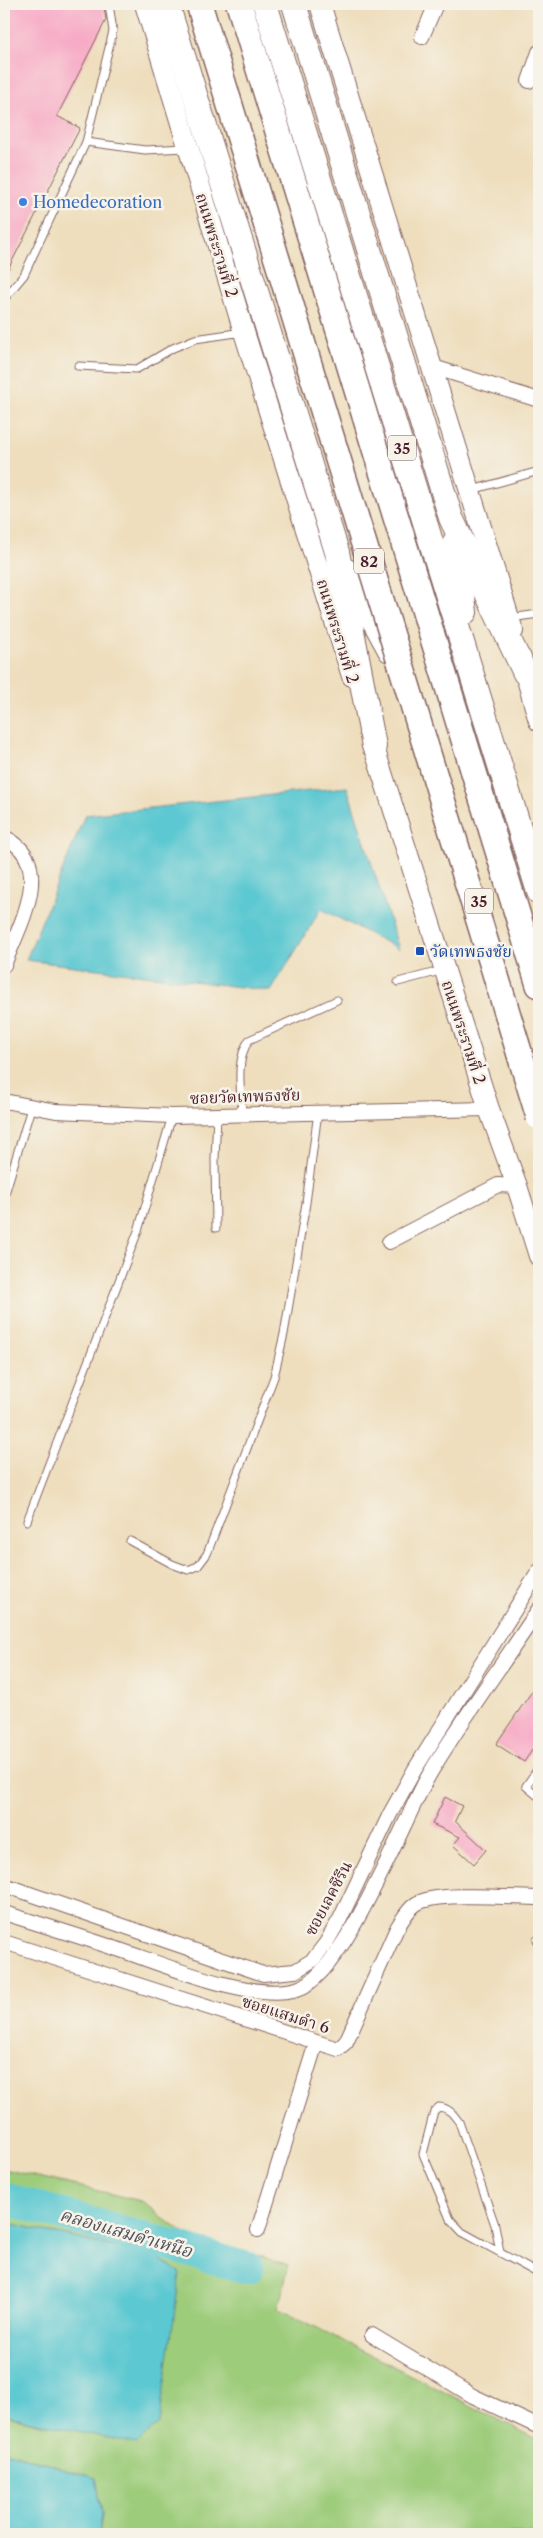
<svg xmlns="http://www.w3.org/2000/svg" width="543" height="2538" font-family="'Libre Caslon Text','Noto Serif Thai',serif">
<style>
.green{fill:#9dcc7a;stroke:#747652}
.water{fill:#5bc8d1;stroke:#52747e}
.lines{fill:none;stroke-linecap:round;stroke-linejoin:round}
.river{stroke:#5bc8d1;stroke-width:32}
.building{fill:#f7a9c5}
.service-casing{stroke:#83625e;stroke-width:9}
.minor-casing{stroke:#83625e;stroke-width:16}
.secondary-casing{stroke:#83625e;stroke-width:22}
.trunk-casing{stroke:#83625e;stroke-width:26}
.motorway-casing{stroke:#83625e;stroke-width:28}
.service{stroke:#fff;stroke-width:7}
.minor{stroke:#fff;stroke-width:14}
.secondary{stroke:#fff;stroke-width:20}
.trunk{stroke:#fff;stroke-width:24}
.motorway{stroke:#fff;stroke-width:25}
.motorway-bridge-casing{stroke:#83625e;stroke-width:28;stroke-linecap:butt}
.motorway-bridge{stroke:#fff;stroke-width:25}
.shop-dot{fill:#3f7fe0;stroke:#f7f3e8;stroke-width:2}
.transit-dot{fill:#1a4fb4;stroke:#f7f3e8;stroke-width:2}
.labels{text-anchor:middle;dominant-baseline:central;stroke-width:5;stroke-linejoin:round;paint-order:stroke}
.shield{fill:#f7f3e8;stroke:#7e5f64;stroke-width:1}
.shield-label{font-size:15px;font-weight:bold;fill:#4a1f2b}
.shop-label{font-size:16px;fill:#366cbe;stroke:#f7f3e8;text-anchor:start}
.street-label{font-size:16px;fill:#4a1f2b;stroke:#f7f3e8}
.transit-label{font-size:16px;fill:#164399;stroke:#f7f3e8;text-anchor:start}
.water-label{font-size:18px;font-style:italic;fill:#4f525d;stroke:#f7f3e8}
</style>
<rect width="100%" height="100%" fill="#f7f3e8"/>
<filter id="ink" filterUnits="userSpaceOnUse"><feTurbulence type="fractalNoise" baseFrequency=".02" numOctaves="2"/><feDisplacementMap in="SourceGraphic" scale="10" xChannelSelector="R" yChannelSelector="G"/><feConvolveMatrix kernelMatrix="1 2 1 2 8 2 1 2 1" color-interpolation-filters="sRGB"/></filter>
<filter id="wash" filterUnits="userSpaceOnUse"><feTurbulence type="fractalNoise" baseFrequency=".0096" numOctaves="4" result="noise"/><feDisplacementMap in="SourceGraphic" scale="20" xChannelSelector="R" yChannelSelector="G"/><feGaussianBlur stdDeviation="1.12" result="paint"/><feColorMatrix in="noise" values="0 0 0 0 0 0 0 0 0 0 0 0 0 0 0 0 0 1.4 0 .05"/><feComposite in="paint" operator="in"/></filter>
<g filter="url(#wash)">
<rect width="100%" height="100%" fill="#eedebd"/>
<polygon class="green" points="4,2169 141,2201 185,2234 289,2265 278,2308 539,2440 539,2534 99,2534 102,2513 96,2478 4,2451 4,2415 49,2426 155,2256 4,2222"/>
<g class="water">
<polygon points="347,787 399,949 321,909 271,991 26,960 85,815"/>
<polygon points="4,2222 155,2256 180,2273 159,2424 136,2444 4,2415"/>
<polygon points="4,2451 96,2478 102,2513 99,2534 4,2534"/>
</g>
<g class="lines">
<polyline class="river" points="4,2198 248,2268"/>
</g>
<g id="blocks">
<g class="building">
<polygon points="4,4 96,4 104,8 106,20 57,116 80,128 4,277"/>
<polygon points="539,1681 539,1740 524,1762 496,1744"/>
<polygon points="445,1797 462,1806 455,1821 486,1850 474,1864 453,1845 460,1837 432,1824"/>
</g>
</g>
</g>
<g filter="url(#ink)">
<use href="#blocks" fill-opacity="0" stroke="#83625e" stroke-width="1"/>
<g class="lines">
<g class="service-casing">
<g id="service">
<polyline points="109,4 113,31 86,142 145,150 186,148"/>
<polyline points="4,299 24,275 86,142"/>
<polyline points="78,366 137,369 173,348 195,339 243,332"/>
<polyline points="472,490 539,471"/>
<polyline points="510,618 539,614"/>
<polyline points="398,982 444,970"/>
<path d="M242 1113C241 1089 235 1061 249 1040L337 1000"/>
<polyline points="4,1197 31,1108"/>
<polyline points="216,1228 215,1159 217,1115"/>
<polyline points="27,1521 138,1231 172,1116"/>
<polyline points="130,1541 172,1564 188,1570 198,1566 207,1554 274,1377 284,1334 306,1203 318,1112"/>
<polyline points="539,1767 526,1786 539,1797"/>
<polyline points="537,1940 539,1939"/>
<path d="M500 2252 495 2225 459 2122C453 2114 449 2108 439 2107L434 2111 423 2154 450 2219 462 2232 539 2274"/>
</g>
</g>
<g class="minor-casing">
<g id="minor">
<polyline points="422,37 436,4"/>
<polyline points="529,81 539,52"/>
<polyline points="433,367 539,400"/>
<path d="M4 837C57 862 19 926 4 965"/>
<polyline points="4,1101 56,1111 172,1116 489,1109"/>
<polyline points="389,1242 498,1185 517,1186"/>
<polyline points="4,1885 263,1974 295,1971 313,1960 326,1943 340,1919 390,1814 415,1769 539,1571"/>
<path d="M4 1913C43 1925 82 1937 120 1950 165 1965 252 2002 297 1989 344 1976 403 1820 429 1775 462 1719 503 1664 539 1609"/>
<path d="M4 1942 338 2049 346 2042 397 1928C403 1919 407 1910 416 1904 436 1891 513 1898 539 1898"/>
<polyline points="258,2230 316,2043"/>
<polyline points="372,2335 473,2396 539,2427"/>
</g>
</g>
<g class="secondary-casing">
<g id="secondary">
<polyline points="145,4 244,332 352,676"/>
<polyline points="320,4 513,631"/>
<polyline points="521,658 539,721"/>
<polyline points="369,732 489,1109 517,1186 539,1256"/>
</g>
</g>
<g class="trunk-casing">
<g id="trunk">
<polyline points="167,4 337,552 374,746"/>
<polyline points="265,4 539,892"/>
<polyline points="294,4 451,518 525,673"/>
<polyline points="455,542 465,612"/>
<polyline points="347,571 390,650"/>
</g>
</g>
<g class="motorway-casing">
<polyline id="motorway" points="239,4 539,985"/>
</g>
<use href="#service" class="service"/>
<use href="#minor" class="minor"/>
<use href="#secondary" class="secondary"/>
<use href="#trunk" class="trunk"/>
<use href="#motorway" class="motorway"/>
<g class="motorway-bridge-casing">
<polyline id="motorway-bridge" points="199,4 539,1117"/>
</g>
<use href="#motorway-bridge" class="motorway-bridge"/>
</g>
</g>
<circle class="shop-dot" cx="23" cy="202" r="5"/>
<rect class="transit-dot" x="415" y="946" width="10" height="10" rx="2.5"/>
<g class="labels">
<g class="shield">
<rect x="388" y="435.5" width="28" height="25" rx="4"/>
<rect x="354" y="548.5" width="30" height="25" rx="4"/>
<rect x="465" y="888.5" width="28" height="25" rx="4"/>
</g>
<g class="shield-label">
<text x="402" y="448">35</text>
<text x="369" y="561">82</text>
<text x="479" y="901">35</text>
</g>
<g class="shop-label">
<text x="33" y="202">Homedecoration</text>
</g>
<g class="street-label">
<text transform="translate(217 245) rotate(73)">ถนนพระรามที่ 2</text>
<text transform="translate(338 631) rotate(73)">ถนนพระรามที่ 2</text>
<text transform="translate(464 1032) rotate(72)">ถนนพระรามที่ 2</text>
<text transform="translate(245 1096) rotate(-2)">ซอยวัดเทพธงชัย</text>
<text transform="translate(328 1898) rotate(-62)">ซอยเลคซีรีน</text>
<text transform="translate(286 2014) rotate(18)">ซอยแสมดำ 6</text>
</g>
<g class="transit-label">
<text x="430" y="951">วัดเทพธงชัย</text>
</g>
<g class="water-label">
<text transform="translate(126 2233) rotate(16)">คลองแสมดำเหนือ</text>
</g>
</g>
<rect width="543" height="2538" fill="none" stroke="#f7f3e8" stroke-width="20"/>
</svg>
